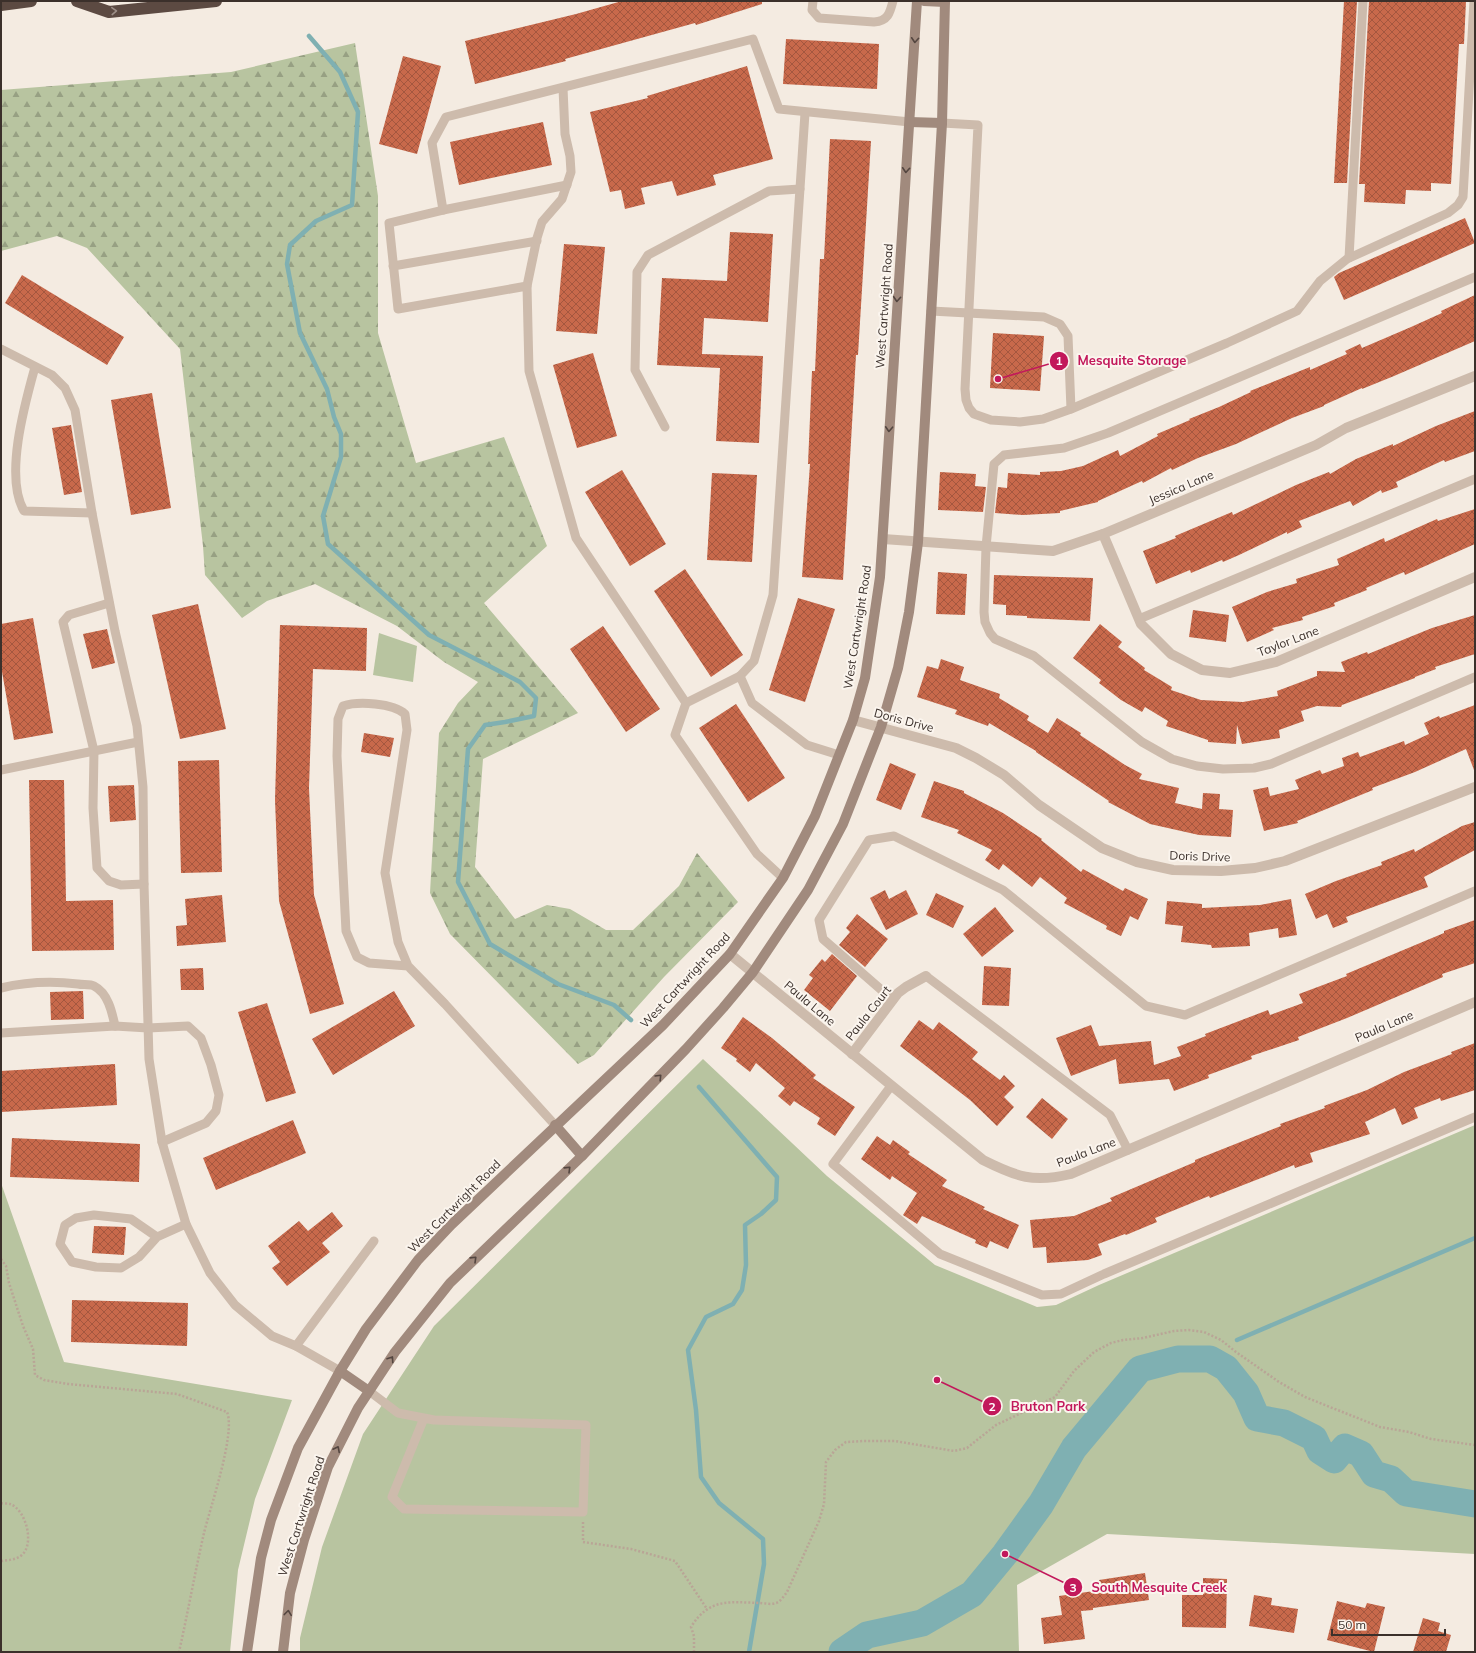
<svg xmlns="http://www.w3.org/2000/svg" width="1476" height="1653" font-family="Mulish,sans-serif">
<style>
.green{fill:#b8c4a0}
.forest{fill:url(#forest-firs)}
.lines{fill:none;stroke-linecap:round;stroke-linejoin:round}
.stream{stroke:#7fb0b2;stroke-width:4.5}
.river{stroke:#7fb0b2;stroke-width:27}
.building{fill:url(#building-cross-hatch)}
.path{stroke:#b9a596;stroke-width:2.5;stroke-dasharray:2 2;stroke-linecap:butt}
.service{stroke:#cdbbac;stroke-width:9}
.minor{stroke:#cdbbac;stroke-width:10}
.secondary{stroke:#a18a7d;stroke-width:10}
.motorway{stroke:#5c4a42;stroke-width:12}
.oneway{stroke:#9c8e87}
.oneway2{stroke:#544640}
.labels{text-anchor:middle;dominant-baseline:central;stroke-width:4;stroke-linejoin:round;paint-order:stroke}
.street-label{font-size:12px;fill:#3b302b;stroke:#fbf5ee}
.leader{fill:none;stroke:#c2185b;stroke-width:1.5}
.callout-dot{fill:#c2185b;stroke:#fbf5ee;stroke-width:1.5}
.mark-label{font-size:12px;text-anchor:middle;font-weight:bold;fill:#fff}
.callout-label{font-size:13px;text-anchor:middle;font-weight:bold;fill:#c2185b;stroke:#fbf5ee;stroke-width:4;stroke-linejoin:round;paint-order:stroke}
</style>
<defs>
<pattern id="forest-firs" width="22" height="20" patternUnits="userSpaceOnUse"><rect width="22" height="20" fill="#b8c4a0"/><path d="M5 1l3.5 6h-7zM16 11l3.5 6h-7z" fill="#97a083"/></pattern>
<pattern id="building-cross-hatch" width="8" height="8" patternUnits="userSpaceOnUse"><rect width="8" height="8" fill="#c8694b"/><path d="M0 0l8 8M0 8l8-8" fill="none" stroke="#a4573f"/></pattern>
</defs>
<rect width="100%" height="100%" fill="#f4ebe1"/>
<g class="green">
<polygon points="379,633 417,646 413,682 373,675"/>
<polygon points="703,1059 827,1176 935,1265 1037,1307 1056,1305 1099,1285 1475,1125 1475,1554 1107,1534 1017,1585 1019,1652 300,1652 300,1638 322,1547 363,1434 434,1326"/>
<polygon points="1,1183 64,1362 292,1400 255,1499 238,1570 230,1652 1,1652"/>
</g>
<polygon class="forest" points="355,43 378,196 378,333 416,463 504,437 547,546 484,603 578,713 483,759 475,867 515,919 547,905 570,909 606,930 633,930 679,886 697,853 738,902 664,977 594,1055 578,1064 450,934 430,893 439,733 458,703 478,682 444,662 397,626 315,584 267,601 242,618 205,575 203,546 180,349 87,248 57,236 1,251 1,90 231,72"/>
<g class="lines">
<g class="stream">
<polyline points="309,36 340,72 358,112 352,205 316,221 290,245 287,264 300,333 327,389 334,417 341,434 341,457 323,516 328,544 429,635 520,682 536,698 534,716 505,722 485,725 468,749 458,882 490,944 558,984 614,1005 631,1020"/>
<polyline points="699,1087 777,1177 776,1200 761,1214 745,1225 746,1265 742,1290 733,1304 706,1317 688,1350 696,1410 701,1477 719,1503 763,1539 764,1564 749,1652"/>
<polyline points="1237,1340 1475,1238"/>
<polyline points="1210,1359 1220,1352"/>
</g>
<polyline class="river" points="842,1652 867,1635 922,1623 972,1594 1005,1554 1041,1504 1074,1448 1140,1369 1178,1359 1210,1359 1226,1368 1246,1393 1257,1418 1284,1423 1314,1438 1320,1451 1334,1460 1345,1447 1361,1454 1374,1474 1391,1479 1406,1493 1475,1504"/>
</g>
<g class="building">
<polygon points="622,1 762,1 762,4 696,25 695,23 565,59 566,61 475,84 465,41 576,14"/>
<polygon points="1344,1 1357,1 1347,183 1334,183"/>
<polygon points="1369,1 1466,1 1464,44 1459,44 1451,184 1431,183 1431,191 1406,190 1405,204 1364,202 1365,184 1359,184"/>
<polygon points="786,39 879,44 877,89 783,84"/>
<polygon points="403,56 441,66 417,154 379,144"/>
<polygon points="747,66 773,159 713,175 716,185 677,196 672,181 641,188 645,204 625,209 621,190 610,192 590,112 648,98 647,96"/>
<polygon points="543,122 552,165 459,185 450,142"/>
<polygon points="830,139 871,141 858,355 856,355 843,580 802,577 810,464 808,464 812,371 815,371 820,259 824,259"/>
<polygon points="1465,218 1475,243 1344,300 1334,277 1339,273"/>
<polygon points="730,232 773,234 768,322 704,318 702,354 763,356 759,443 716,441 720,368 657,365 662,278 727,281"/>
<polygon points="564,244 605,247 597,334 556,331"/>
<polygon points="22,275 124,337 107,365 5,303"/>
<polygon points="1475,295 1475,341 1394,376 1362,389 1362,388 1324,405 1324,406 1292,418 1236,444 1198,458 1172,470 1171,468 1143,483 1142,481 1098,501 1098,502 1060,511 1060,513 1023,515 995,513 998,487 1007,488 1008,473 1040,475 1040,472 1061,471 1083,466 1118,450 1120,456 1158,436 1157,434 1190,420 1189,419 1219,407 1251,392 1250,391 1310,367 1310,370 1347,354 1345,351 1360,344 1362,348 1411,327 1442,313 1441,311"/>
<polygon points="993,333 1044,336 1040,391 990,388"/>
<polygon points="593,353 617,436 577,448 553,365"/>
<polygon points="152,393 171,508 131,515 111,400"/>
<polygon points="1475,411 1475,451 1445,462 1444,460 1396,482 1398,487 1382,493 1381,490 1353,506 1350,501 1299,521 1302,527 1287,534 1287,532 1239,555 1223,562 1222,560 1191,573 1190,570 1156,584 1143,551 1176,538 1175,536 1232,512 1233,515 1296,485 1329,472 1330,474 1356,459 1393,444 1393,446 1436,426"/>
<polygon points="71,425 82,492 64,495 52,428"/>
<polygon points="622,470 666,544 630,566 585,492"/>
<polygon points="940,472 976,474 975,486 986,487 983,512 938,510"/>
<polygon points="712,473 757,475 752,562 707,560"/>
<polygon points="1475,509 1475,544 1405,575 1404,572 1366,588 1367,590 1334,603 1335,606 1302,617 1303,620 1272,628 1274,630 1247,642 1232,607 1267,592 1297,583 1296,579 1339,565 1337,559 1384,538 1385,542 1437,519 1438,521"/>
<polygon points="685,569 743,655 711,677 654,591"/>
<polygon points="938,572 967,574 965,615 936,614"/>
<polygon points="994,575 1093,578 1090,621 1027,618 1027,616 1006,615 1006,605 993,604"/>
<polygon points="798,598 835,609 805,702 769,690"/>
<polygon points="198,604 226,729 180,739 152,615"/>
<polygon points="1193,610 1229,615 1226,642 1189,637"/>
<polygon points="1475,615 1475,654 1435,667 1436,669 1415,677 1415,678 1342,705 1341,707 1317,706 1301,711 1304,721 1279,730 1280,738 1242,744 1237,725 1236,744 1208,742 1208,740 1166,726 1168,721 1145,707 1142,712 1121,700 1099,683 1101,680 1073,658 1100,624 1122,642 1118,647 1145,668 1144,670 1172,687 1171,690 1201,700 1243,702 1278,696 1277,691 1317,676 1317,671 1345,672 1341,662 1367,652 1368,654 1432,628"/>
<polygon points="33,618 53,733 14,740 1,666 1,624"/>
<polygon points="280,625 367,628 366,671 313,669 309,788 314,895 344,1004 310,1014 279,901 275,800"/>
<polygon points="603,626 660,709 626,732 570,649"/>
<polygon points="107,629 115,663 92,669 83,634"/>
<polygon points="941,659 964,667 960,680 1000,694 999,698 1029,716 1027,720 1048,733 1057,718 1081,733 1080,735 1125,765 1142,774 1139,779 1179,788 1175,803 1202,809 1203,793 1220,794 1219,809 1233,810 1231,837 1199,835 1150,824 1108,802 1109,801 1036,752 1036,751 989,723 988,726 955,714 957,710 917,697 927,666 938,669"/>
<polygon points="736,704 785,778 748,802 699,728"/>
<polygon points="1475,705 1475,770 1474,770 1466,749 1415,772 1372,788 1373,790 1297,821 1298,823 1264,831 1253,790 1268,787 1270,796 1299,789 1295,780 1320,770 1322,774 1344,766 1342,758 1358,752 1360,757 1404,741 1405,745 1429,734 1424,723 1439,716 1440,718"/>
<polygon points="364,733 394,738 390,757 361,752"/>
<polygon points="219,760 222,872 181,873 178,761"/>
<polygon points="890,763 916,774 901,810 876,800"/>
<polygon points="29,780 64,780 66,901 113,900 114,950 32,951"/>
<polygon points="934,781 964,791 964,793 1003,813 1042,839 1041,840 1081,872 1083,869 1123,891 1125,888 1148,899 1138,920 1130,916 1121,936 1106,929 1107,926 1064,903 1067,898 1040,877 1032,887 1003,864 999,870 985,860 992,850 957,833 959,830 921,817"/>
<polygon points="134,785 136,820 110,822 108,786"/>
<polygon points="1475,822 1475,850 1424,877 1428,887 1346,917 1348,922 1333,928 1327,914 1316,919 1305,894 1336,881 1382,865 1381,862 1414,849 1415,852 1462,826"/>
<polygon points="885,890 889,899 906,890 918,914 886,930 870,898"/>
<polygon points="936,893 964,906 953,928 926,915"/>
<polygon points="222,895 226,942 177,946 176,926 187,925 185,899"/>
<polygon points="1291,899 1297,935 1279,938 1278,928 1249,933 1250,946 1212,948 1211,945 1181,942 1183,926 1165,924 1167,901 1202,904 1202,908 1260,905"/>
<polygon points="995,907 1014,931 982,957 963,934"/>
<polygon points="857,914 888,939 865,967 839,945 850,932 846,928"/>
<polygon points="1475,920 1475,963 1442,974 1443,977 1347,1018 1298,1037 1299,1040 1251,1056 1252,1059 1208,1075 1209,1078 1174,1091 1169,1079 1119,1084 1116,1059 1071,1076 1056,1038 1091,1025 1099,1046 1151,1041 1154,1065 1181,1056 1177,1047 1206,1036 1205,1034 1268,1010 1270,1015 1303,1003 1299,994 1347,976 1346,974 1444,933 1444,931"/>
<polygon points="832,954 857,976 830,1011 804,990 813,978 809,975 822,959 825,962"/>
<polygon points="984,966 1011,968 1009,1006 982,1005"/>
<polygon points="203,968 204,990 181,990 180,969"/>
<polygon points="83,991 84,1019 51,1020 50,992"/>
<polygon points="394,991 415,1026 333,1075 312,1039"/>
<polygon points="267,1003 296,1093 266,1102 238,1012"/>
<polygon points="743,1017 772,1038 816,1075 813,1078 855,1107 835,1136 817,1124 820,1118 794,1101 790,1106 778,1096 785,1088 756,1063 750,1072 736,1061 737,1059 721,1048"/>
<polygon points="919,1020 933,1030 939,1022 978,1052 972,1059 1000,1080 1004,1075 1015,1086 1004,1097 1014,1107 997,1126 970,1100 900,1046"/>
<polygon points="1475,1043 1475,1090 1441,1101 1440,1098 1414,1108 1418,1118 1402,1125 1395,1108 1365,1122 1370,1134 1310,1153 1313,1162 1295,1168 1294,1165 1210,1198 1209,1196 1155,1218 1157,1222 1126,1235 1125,1234 1098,1244 1102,1255 1088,1260 1047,1263 1046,1247 1033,1248 1030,1220 1074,1216 1112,1201 1110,1198 1195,1162 1195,1160 1281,1126 1280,1124 1325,1108 1324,1106 1367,1090 1404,1072 1452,1054 1451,1052"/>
<polygon points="115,1064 117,1105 1,1112 1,1071"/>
<polygon points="1042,1098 1068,1119 1052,1139 1026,1117"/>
<polygon points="293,1120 306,1153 216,1190 203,1158"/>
<polygon points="877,1136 890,1145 893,1140 910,1152 908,1154 947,1180 942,1186 985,1207 983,1209 1019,1225 1008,1249 990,1241 987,1248 975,1243 976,1240 922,1216 917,1224 903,1215 917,1193 892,1176 890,1180 861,1159"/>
<polygon points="12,1138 140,1144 139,1182 10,1177"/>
<polygon points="332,1212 343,1226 322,1243 330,1252 287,1286 272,1268 280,1262 268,1246 299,1221 308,1231"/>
<polygon points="94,1226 126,1227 124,1255 92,1253"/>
<polygon points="72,1300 188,1303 187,1346 71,1342"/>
<polygon points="1145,1573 1149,1600 1093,1608 1093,1610 1081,1611 1085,1639 1044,1644 1041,1618 1062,1615 1059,1596 1101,1590 1099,1580"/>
<polygon points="1203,1578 1227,1579 1226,1628 1182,1627 1182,1595 1203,1595"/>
<polygon points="1254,1595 1272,1598 1271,1605 1298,1609 1294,1633 1249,1626"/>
<polygon points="1337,1601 1365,1608 1367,1603 1385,1607 1374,1652 1327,1640"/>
<polygon points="1423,1618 1440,1623 1438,1631 1451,1635 1446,1652 1413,1652"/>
</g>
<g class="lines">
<g class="path">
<path d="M1 1259 6 1266 9 1283 23 1326 33 1349 35 1375 44 1380 68 1384 177 1394 227 1412C236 1433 210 1508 204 1533 195 1572 188 1612 179 1652"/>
<path d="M1 1503C4 1504 8 1503 10 1504 27 1510 36 1548 19 1557 14 1560 7 1560 1 1561"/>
<polyline points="583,1522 583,1542 631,1549 675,1561 707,1609"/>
<path d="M694 1652V1636L691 1627C709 1598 729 1602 760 1603 764 1603 771 1605 776 1603 780 1602 784 1596 787 1592L819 1521 824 1504 826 1462 835 1450 846 1442 864 1441H895L954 1451 967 1448 996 1425 1055 1397 1074 1371 1094 1352 1111 1343 1123 1340 1143 1338 1174 1331 1189 1330 1204 1332 1221 1340 1236 1352 1279 1382 1305 1397 1380 1427 1409 1432 1431 1439 1475 1445"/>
</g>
<g class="service">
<path d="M813 1 812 10 819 18 874 22C888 21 890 13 893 1"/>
<polyline points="942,123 978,125 965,389 966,400 969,408 974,414 991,420 1020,422 1043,419 1071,409 1227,343 1297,311 1320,281 1347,259 1448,213 1458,205 1463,197 1474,1"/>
<polyline points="443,210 567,185"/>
<polyline points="1349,258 1363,1"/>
<polyline points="393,266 537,241"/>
<polyline points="1475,277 1108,433 1064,448 1004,455 994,464 986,547 984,612 985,622 990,633 995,639 1034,656 1142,742 1172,759 1197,766 1223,769 1254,768 1271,764 1475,677"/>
<polyline points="527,286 537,238 542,222 562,199 571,172 570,156 565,134 563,88"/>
<polyline points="931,311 1044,317 1060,324 1068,336 1071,409"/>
<polyline points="1,349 52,375 65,388 75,410 92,513 115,631 137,726 143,787 144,884 149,1059 162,1142 186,1224 210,1273 235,1305 272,1336 296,1346 340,1371"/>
<path d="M35 367C25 403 4 477 24 511L92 513"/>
<polyline points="665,427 635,370 637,272 648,255 769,191 800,189"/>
<polyline points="109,603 69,615 63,622 94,751 93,808 97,868 109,881 121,885 144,884"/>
<polyline points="1139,619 1475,479"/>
<polyline points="740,676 754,661 773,595 805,113"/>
<polyline points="686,703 740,676 752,703 807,745 839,755"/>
<polyline points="1,770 138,742"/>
<polyline points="783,878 757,854 675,735 686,703 576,538 529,371 527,286 398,309 389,223 443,210 432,143 446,117 753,39 779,109 910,122"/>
<path d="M408 966 369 963 357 957 346 931 337 756 338 719 343 706C358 701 393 703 405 714L407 730 385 873 398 942 408 966 445 1004 555 1125"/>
<polyline points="926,976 1110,1115 1128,1150"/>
<path d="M1 988C26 982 52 981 78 984 83 985 90 984 94 986 108 993 112 1012 115 1026"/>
<polyline points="893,1000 823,939 819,920 869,840 894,836 1003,890 1146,1006 1185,1015 1475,891"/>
<polyline points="1,1033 115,1026 148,1028 188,1026 201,1038 211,1065 219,1095 216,1111 206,1123 162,1142"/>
<polyline points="891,1086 833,1164 940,1254 1042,1295 1061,1294 1104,1274 1475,1117"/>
<polyline points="157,1237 131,1219 94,1215 76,1218 65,1225 60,1244 72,1262 96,1267 121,1268 139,1257 157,1237 186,1224"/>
<polyline points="296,1346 374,1241"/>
<polyline points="369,1391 398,1413 434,1420 586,1425 583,1512 404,1509 392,1497 424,1418"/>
</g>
<g class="minor">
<polyline points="1103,534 1141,624 1171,654 1202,670 1230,673 1276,662 1475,577"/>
<polyline points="883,539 1053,551 1103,534 1316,445 1346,428 1475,376"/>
<polyline points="853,720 956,748 976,758 1004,775 1039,805 1102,848 1137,862 1173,870 1221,871 1255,868 1285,861 1475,787"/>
<path d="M730 954 983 1160C1017 1177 1033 1183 1071 1174L1475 1002"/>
<polyline points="852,1054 898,993 906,987 926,976"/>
</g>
<g class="secondary">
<polyline points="924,1 945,2"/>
<polyline points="910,122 942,123"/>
<polyline points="555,1125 582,1156"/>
<polyline points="340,1371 369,1391"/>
<polyline points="247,1652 261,1558 271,1520 298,1448 340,1371 366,1329 418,1260 451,1225 663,1025 730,954 783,878 815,816 853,720 865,678 880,577 917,1"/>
<polyline points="283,1652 290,1593 304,1540 328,1467 358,1408 395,1352 450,1283 582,1156 686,1049 723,1008 753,972 808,890 843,824 881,727 898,668 909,612 918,542 942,123 945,1"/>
</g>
<g class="motorway">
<polyline points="77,1 109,12 216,1"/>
<polyline points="1,5 31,1"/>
</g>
</g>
<defs><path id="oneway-chevron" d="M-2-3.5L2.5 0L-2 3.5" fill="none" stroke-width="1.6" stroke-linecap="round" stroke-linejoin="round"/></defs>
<use class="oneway" href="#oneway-chevron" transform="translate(114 11) rotate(-3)"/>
<g class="oneway2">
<use href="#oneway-chevron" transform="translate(915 40) rotate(94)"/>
<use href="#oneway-chevron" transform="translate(906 170) rotate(94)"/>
<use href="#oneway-chevron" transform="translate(897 299) rotate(94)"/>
<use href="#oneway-chevron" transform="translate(889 429) rotate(93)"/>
<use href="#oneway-chevron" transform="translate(659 1077) rotate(-46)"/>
<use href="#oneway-chevron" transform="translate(568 1169) rotate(-44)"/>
<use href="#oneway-chevron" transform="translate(474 1259) rotate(-44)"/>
<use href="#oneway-chevron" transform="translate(391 1359) rotate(-56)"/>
<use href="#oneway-chevron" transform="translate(337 1449) rotate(-63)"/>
<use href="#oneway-chevron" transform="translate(288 1613) rotate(-83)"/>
</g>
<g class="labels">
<g class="street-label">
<text transform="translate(884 306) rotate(-86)">West Cartwright Road</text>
<text transform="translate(1181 487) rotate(-23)">Jessica Lane</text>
<text transform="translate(857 627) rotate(-81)">West Cartwright Road</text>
<text transform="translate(1288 641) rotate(-21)">Taylor Lane</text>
<text transform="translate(904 720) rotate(15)">Doris Drive</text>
<text transform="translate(1200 856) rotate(2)">Doris Drive</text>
<text transform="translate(685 980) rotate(-47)">West Cartwright Road</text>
<text transform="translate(810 1003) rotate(40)">Paula Lane</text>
<text transform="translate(868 1013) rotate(-52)">Paula Court</text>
<text transform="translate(1384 1026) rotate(-23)">Paula Lane</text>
<text transform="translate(1086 1152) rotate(-21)">Paula Lane</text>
<text transform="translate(454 1206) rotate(-45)">West Cartwright Road</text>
<text transform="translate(301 1516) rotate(-72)">West Cartwright Road</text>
</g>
</g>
<path class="leader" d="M998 379L1059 361M937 1380L992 1406M1005 1554L1073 1587"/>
<g class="callout-dot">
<circle cx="998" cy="379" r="4"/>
<circle cx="937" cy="1380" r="4"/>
<circle cx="1005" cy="1554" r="4"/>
<circle cx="1059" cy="361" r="10"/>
<circle cx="992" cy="1406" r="10"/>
<circle cx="1073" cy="1587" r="10"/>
</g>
<g class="mark-label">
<text x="1059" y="365">1</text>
<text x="992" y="1411">2</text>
<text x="1073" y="1592">3</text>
</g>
<g class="callout-label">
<text x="1132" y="365">Mesquite Storage</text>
<text x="1048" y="1411">Bruton Park</text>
<text x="1159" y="1592">South Mesquite Creek</text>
</g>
<rect width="1476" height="1653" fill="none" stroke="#3b302b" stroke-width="4"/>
<path d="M1332 1629v6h113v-6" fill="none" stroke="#3b302b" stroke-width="2"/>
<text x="1338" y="1629" font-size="12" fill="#3b302b" stroke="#fbf5ee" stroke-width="3" paint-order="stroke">50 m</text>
</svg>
